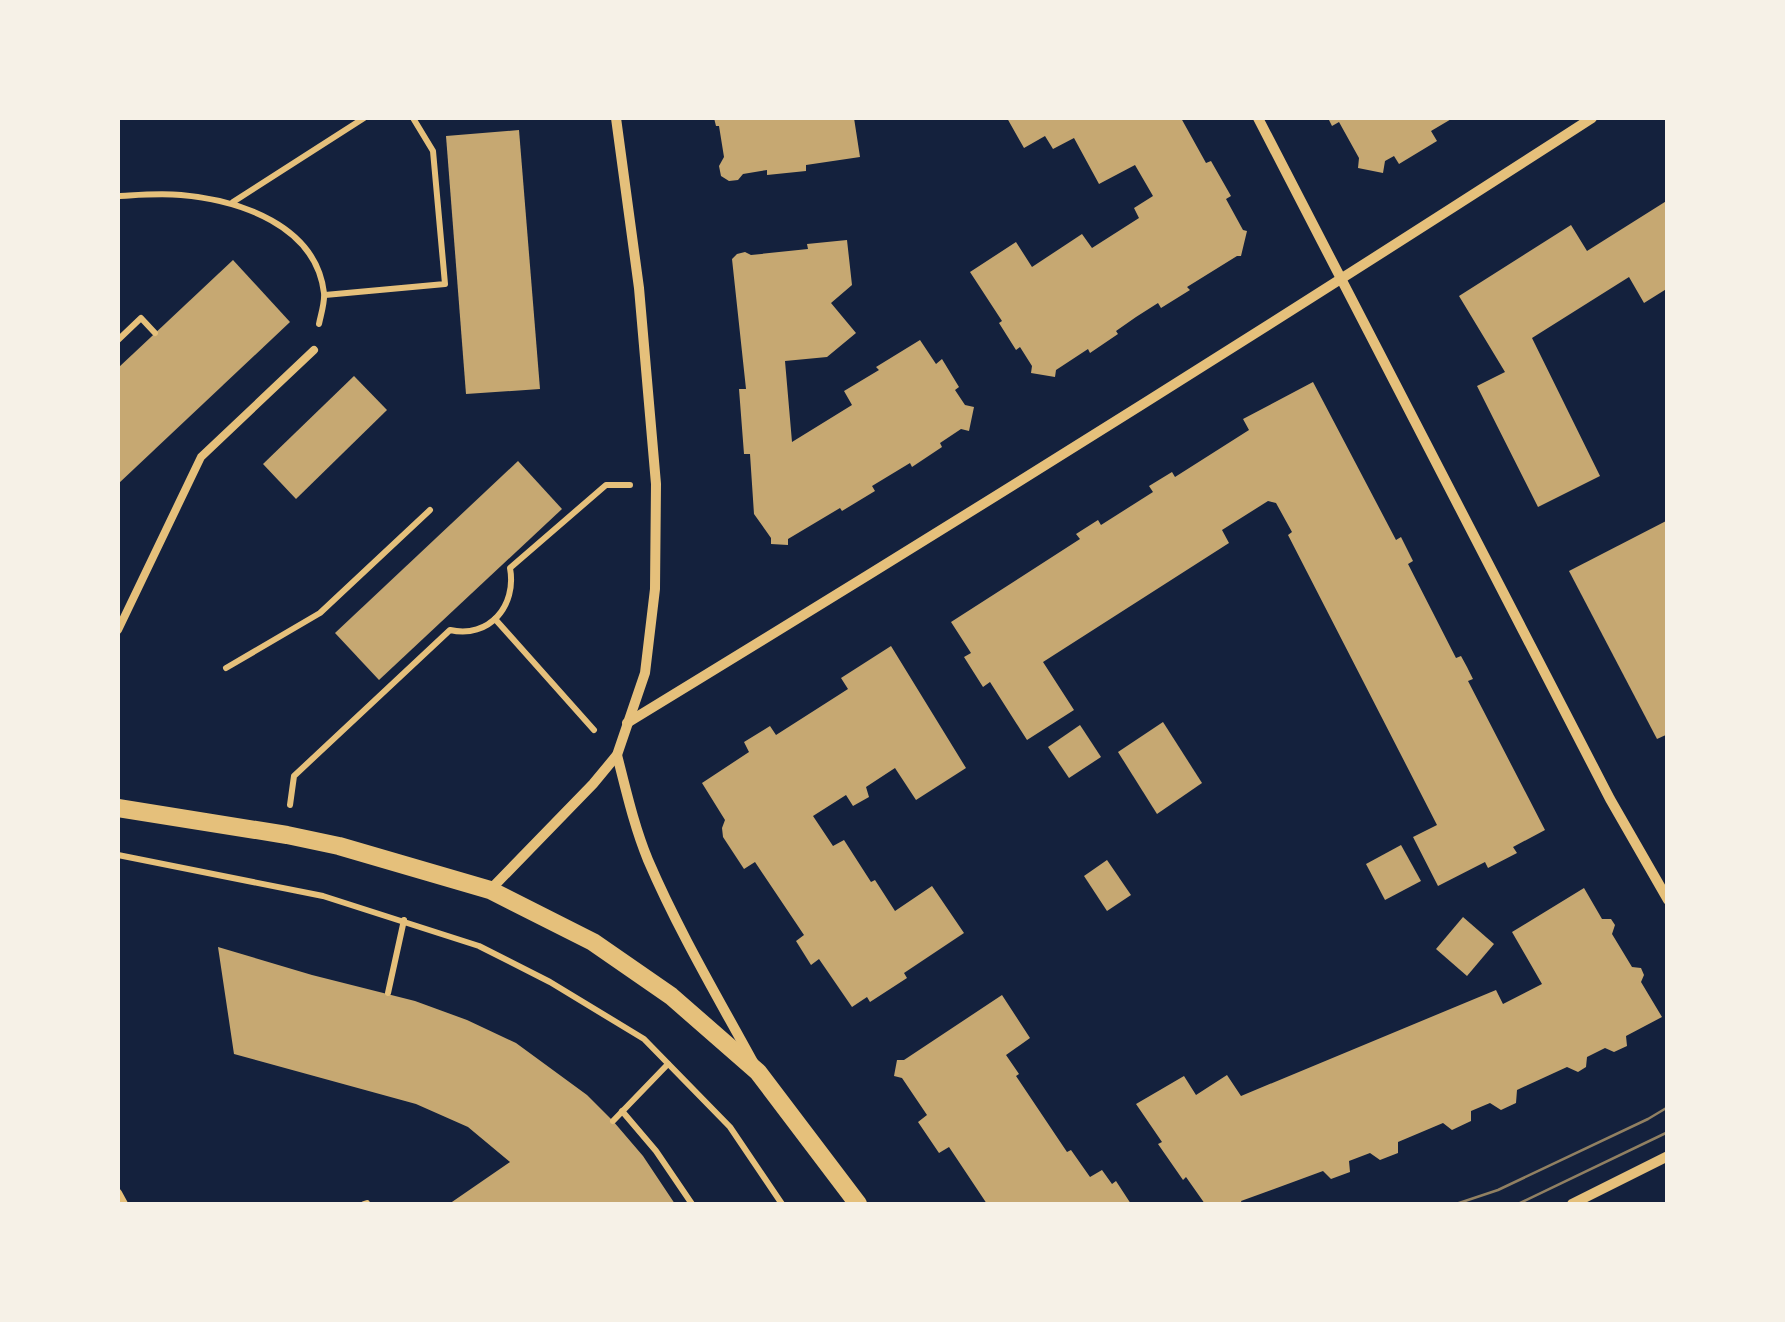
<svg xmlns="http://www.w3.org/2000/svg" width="1785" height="1322" font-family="'DejaVu Sans',sans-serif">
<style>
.building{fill:#c6a872}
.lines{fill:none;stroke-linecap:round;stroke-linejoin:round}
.path{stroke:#e5c07b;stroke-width:6}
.service{stroke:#e5c07b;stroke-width:8}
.minor{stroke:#e5c07b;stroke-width:10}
.tertiary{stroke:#e5c07b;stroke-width:18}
.tram{stroke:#918062;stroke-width:2.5}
</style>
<rect width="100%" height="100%" fill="#14213d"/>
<g class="building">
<polygon points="714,118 854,118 860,157 806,165 806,171 767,175 767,170 743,174 738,180 729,181 721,176 719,166 724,157 719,126 716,126"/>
<polygon points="1007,118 1181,118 1206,163 1211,161 1231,196 1226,199 1243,230 1247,231 1241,256 1237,256 1187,287 1190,290 1161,308 1158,303 1136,317 1116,331 1118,334 1090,353 1088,349 1056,370 1055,377 1031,373 1032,366 1020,347 1016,350 999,323 1002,321 970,272 1016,242 1032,267 1082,234 1092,248 1139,218 1134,208 1153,196 1135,165 1099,184 1074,138 1053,149 1045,136 1024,148"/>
<polygon points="1328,118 1453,118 1431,131 1437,141 1399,164 1394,156 1385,161 1383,173 1358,168 1359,158 1339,122 1332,126"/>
<polygon points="519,130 540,389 466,394 446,136"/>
<polygon points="1668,200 1668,288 1644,303 1629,277 1532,338 1600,476 1538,507 1477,386 1505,372 1459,296 1571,225 1587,251"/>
<polygon points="847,240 852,285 831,303 856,333 827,357 785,361 792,442 852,405 844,391 879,370 876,367 920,340 936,364 942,359 959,387 955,390 965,405 974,407 969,431 961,429 940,443 942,447 912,467 910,463 872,486 875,491 842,511 840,508 788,539 788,545 771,544 771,538 754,514 750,454 744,454 739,389 746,389 732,259 737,254 745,252 751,255 808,249 807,244"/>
<polygon points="233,260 290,322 118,484 118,368"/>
<polygon points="354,376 387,410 296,499 263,464"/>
<polygon points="1313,382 1396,540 1401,537 1413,561 1408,564 1456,658 1461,656 1467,667 1473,679 1468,681 1545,830 1513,847 1517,853 1488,868 1485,862 1438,886 1413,837 1437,825 1288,535 1292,532 1276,503 1268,501 1222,530 1229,543 1043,662 1074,710 1027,740 990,682 983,687 964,657 971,653 951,622 1080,539 1076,534 1098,520 1101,525 1153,492 1149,486 1172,472 1175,477 1249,430 1243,419"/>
<polygon points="518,461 562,509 379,680 335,633"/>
<polygon points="1668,520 1668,734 1657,739 1569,571"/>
<polygon points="891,646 966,768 916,800 895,768 866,787 869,797 853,806 846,795 813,816 833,846 844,840 871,882 875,880 895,911 932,886 964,933 904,973 907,978 870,1002 867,997 852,1007 819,959 811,965 796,941 804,935 755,862 744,869 723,837 722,828 725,820 702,783 749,752 744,742 770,726 776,735 848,689 841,678"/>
<polygon points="1163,722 1202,783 1157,814 1118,752"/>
<polygon points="1080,725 1101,757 1069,778 1048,747"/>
<polygon points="1401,845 1421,881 1385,900 1366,864"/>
<polygon points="1107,860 1131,895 1107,911 1084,876"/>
<polygon points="1584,888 1602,919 1611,919 1615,925 1612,934 1632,967 1641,968 1644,975 1641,982 1662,1017 1626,1036 1627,1046 1614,1052 1605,1048 1587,1057 1586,1067 1578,1072 1567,1067 1517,1090 1516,1103 1501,1110 1490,1103 1471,1111 1471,1121 1452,1130 1443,1123 1398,1142 1398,1153 1380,1160 1370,1153 1349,1161 1350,1172 1331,1179 1323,1171 1241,1201 1242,1204 1205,1204 1186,1177 1183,1180 1158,1144 1162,1142 1136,1104 1184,1076 1196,1095 1227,1075 1241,1096 1496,990 1503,1004 1542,984 1512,932"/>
<polygon points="1463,917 1494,944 1467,976 1436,949"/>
<polygon points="218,947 312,975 415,1001 467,1020 516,1043 587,1095 613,1121 643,1156 675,1204 449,1204 510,1162 468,1127 416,1104 234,1054"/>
<polygon points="1002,995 1030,1038 1006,1055 1019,1074 1016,1076 1067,1152 1071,1150 1090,1177 1102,1170 1112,1184 1116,1181 1131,1204 987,1204 949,1147 939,1153 918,1122 927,1115 902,1078 894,1076 897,1060 904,1060"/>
</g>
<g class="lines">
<g class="path">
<path d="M118 196C138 195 160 193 181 195 239 200 316 225 324 293 325 302 321 314 319 324"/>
<polyline points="233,202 364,118"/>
<polyline points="325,295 445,284 433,151 413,118"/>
<polyline points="118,340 141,318 155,333"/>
<polyline points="495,619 594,730"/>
<polyline points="226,668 320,613 430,510"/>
<path d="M290 805 294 776 450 630C489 639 517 606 510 568L606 485H630"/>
<polyline points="118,855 323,896 479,946 550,982 644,1039 730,1127 782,1204"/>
<polyline points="388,993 404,920"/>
<polyline points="622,1111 656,1151 692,1204"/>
<polyline points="613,1121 668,1064"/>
<polyline points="364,1204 367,1203"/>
</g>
<g class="service">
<polyline points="118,630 201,457 314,350"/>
<polyline points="118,1193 124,1204"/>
</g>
<g class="minor">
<polyline points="1258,118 1610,799 1668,900"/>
<path d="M627 723C952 525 1273 324 1592 118"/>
<path d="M617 755C626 790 634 826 648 860 678 930 717 996 753 1062"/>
<polyline points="490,890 593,784 617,755 645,673 655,589 656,484 639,288 616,118"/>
<polyline points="1572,1204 1668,1156"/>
</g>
<polyline class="tertiary" points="118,808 287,835 339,846 490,890 593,942 671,996 758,1072 858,1204"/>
<g class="tram">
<polyline points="1456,1204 1498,1190 1648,1119 1668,1107"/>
<polyline points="1518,1204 1668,1132"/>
</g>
</g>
<rect width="1785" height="1322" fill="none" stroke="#f6f1e7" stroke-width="240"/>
</svg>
